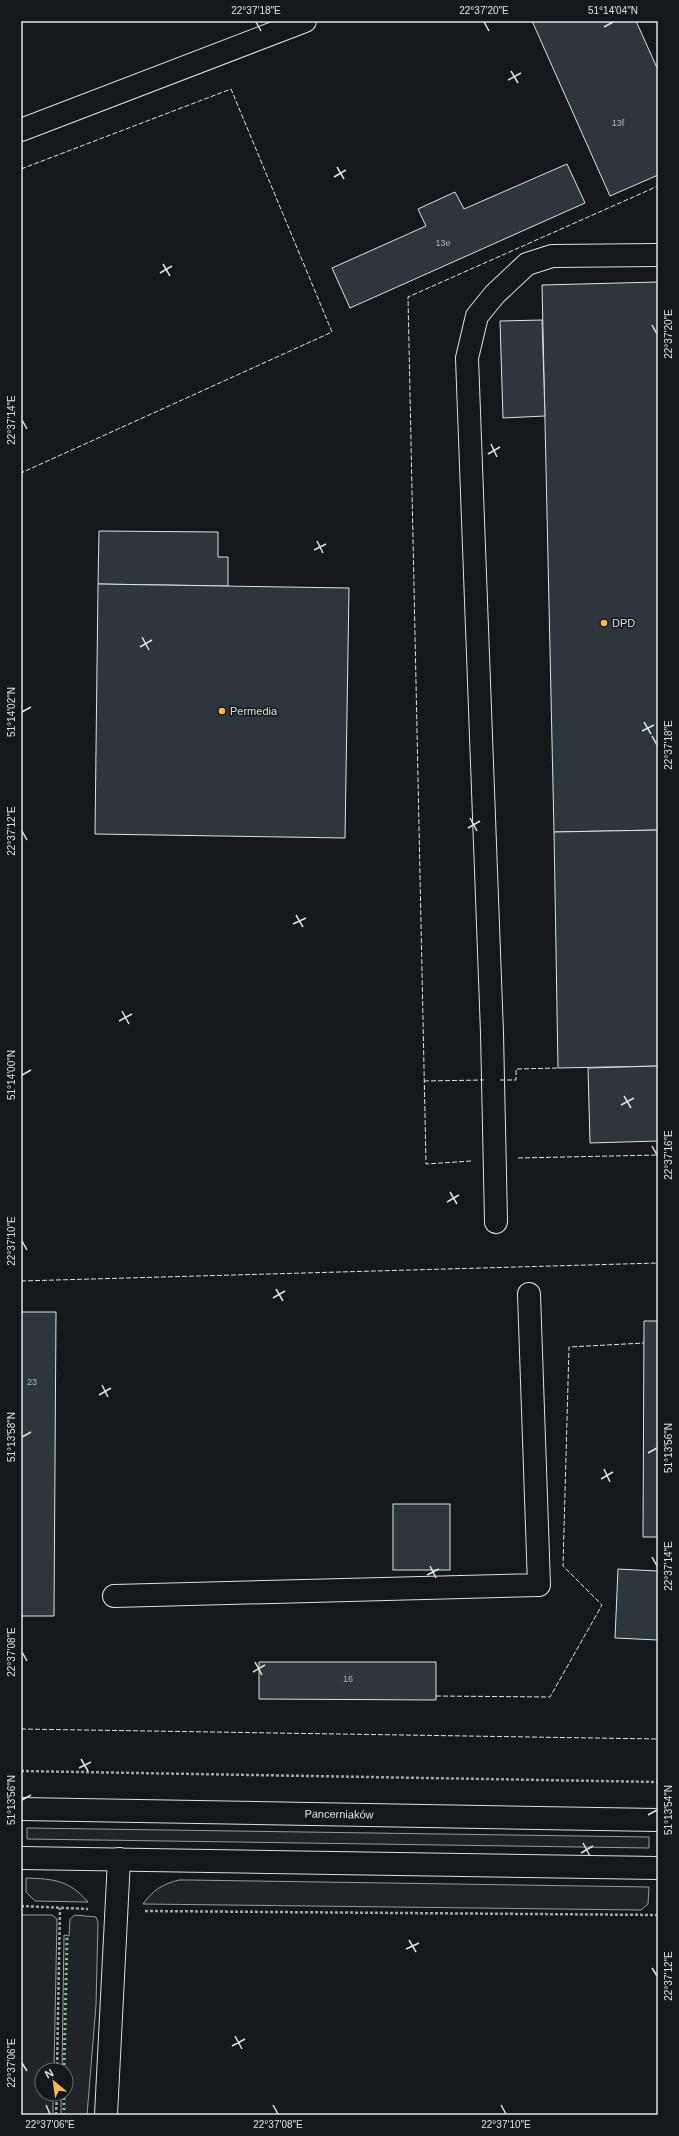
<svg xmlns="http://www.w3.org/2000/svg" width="679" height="2136" font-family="Arial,sans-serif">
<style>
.green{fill:#202428;stroke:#939e99}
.building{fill:#2c363c;stroke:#d8e6dc}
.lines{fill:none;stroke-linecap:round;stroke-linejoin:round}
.minor-casing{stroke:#d8e6dc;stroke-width:24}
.path{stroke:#9da8a2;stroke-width:2.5;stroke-dasharray:3 2;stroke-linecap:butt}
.minor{stroke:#14181c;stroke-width:22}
.hedge{stroke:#8ac095;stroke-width:3;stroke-dasharray:2 3;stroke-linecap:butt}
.fence{stroke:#d8e6dc;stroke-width:1;stroke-dasharray:5 2;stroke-linecap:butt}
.ticks{fill:none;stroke:#d8e6dc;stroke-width:1.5}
.poi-dot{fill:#ffb74d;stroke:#14181c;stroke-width:1.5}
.labels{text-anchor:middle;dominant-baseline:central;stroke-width:3;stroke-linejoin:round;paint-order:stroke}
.number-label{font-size:9px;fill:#adbab4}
.poi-label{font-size:11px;fill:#d8e6dc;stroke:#14181c;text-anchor:start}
.street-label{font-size:11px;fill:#d8e6dc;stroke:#14181c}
.neatline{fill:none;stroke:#d8e6dc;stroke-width:1.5}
.ticks-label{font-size:10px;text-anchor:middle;fill:#d8e6dc}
</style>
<rect width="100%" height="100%" fill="#14181c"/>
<g class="green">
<polygon points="27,1828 649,1837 649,1848 27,1839"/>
<path d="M26 1878C54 1879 69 1880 88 1902L35 1901 26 1892Z"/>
<path d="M179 1880H189L649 1887 648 1904 641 1910 143 1904C153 1890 163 1884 179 1880Z"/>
<polygon points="21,1915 52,1915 57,1919 54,2070 42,2070 42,2094 53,2094 53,2115 21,2115"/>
<polygon points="75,1915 96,1917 98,1922 96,2005 87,2115 61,2115 61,2094 66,2094 66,2070 62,2070 64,1935 69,1936 70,1919"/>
</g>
<g class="building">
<polygon points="532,21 636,21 658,70 658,175 610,196"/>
<polygon points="567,164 585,203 350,308 332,268 426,226 418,209 455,192 464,209"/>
<polygon points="658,282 658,830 554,832 542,285"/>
<polygon points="542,320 545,416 503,418 500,321"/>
<polygon points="99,531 218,532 218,557 228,557 228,586 98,584"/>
<polygon points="98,584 349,588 345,838 95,834"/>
<polygon points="658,830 658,1066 558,1068 554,832"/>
<polygon points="658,1066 658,1141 590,1143 588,1068"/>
<polygon points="21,1312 56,1312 54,1616 21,1616"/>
<polygon points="644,1321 658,1321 658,1537 643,1537"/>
<rect x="393" y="1504" width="57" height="66"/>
<polygon points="618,1569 658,1571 658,1640 615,1638"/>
<polygon points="259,1662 436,1662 436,1700 259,1699"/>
</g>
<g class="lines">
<g class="minor-casing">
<g id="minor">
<polyline points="21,130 305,21"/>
<polyline points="496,1222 492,1033 467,358 477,316 495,294 527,264 552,256 658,255"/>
<polyline points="114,1596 539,1585 529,1294"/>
<polyline points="21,1809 658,1820"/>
<polyline points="21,1858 658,1868"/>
<polyline points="106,2115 119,1859"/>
</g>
</g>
<g class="path">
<polyline points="21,1771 658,1782"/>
<polyline points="21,1906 88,1909"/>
<polyline points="145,1911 658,1915"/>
<polyline points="57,2070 60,1908"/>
<polyline points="56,2115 57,2094"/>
</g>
<use href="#minor" class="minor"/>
<g class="hedge">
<polyline points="64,2070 67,1938"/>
<polyline points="64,2115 64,2094"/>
</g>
<g class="fence">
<polyline points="21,169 231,89 332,332 21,473"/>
<polyline points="500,1080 516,1080 516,1069 558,1068"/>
<polyline points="424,1081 484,1080"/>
<polyline points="518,1158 658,1155"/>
<polyline points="471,1161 426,1164 408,297 658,186"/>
<polyline points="21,1281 658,1263"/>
<polyline points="436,1696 550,1697 602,1605 563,1566 569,1347 644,1343"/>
<polyline points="21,1729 658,1739"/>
</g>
</g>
<path class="ticks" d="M256 22 261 31M484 22 489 31M604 27 613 22M511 71 518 83M508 80 521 73M337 167 344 179M334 177 346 170M163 264 170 276M160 273 172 266M652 325 657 334M22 420 27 429M491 444 497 457M488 454 500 447M317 541 323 553M314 550 326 544M142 637 149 650M140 647 152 640M22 712 31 707M644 722 651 734M642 731 654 725M652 736 657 745M470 818 477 831M468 828 480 821M22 831 27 840M296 915 303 927M293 924 306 918M122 1011 129 1024M119 1021 132 1014M22 1075 31 1070M624 1096 631 1108M621 1105 634 1098M652 1146 657 1155M450 1192 457 1204M447 1202 459 1195M22 1241 27 1250M276 1289 283 1301M273 1298 285 1291M102 1385 108 1397M99 1395 111 1388M22 1437 31 1432M648 1453 657 1448M604 1469 610 1482M601 1479 613 1472M652 1557 657 1566M430 1566 436 1578M427 1575 439 1569M22 1652 27 1661M255 1662 262 1675M253 1672 265 1665M81 1759 88 1771M79 1768 91 1762M22 1800 31 1795M648 1815 657 1810M583 1843 590 1856M581 1853 593 1846M409 1940 416 1952M406 1949 419 1943M652 1968 657 1976M235 2036 242 2049M232 2046 245 2039M22 2063 27 2071M46 2105 50 2114M273 2105 278 2114M501 2105 506 2114"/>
<g class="poi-dot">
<circle cx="604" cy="623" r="4"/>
<circle cx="222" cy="711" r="4"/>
</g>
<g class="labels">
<g class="number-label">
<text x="618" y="123">13f</text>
<text x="443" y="243">13e</text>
<text x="32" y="1382">23</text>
<text x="348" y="1679">16</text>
</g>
<g class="poi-label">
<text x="612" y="623">DPD</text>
<text x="230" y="711">Permedia</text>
</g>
<g class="street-label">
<text transform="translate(339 1814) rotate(1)">Pancerniaków</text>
</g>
</g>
<rect width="679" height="2136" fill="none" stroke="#14181c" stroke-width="44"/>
<g transform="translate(54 2082) rotate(331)"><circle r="19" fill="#14181c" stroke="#626a69"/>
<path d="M0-3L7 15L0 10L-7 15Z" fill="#ffb74d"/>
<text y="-6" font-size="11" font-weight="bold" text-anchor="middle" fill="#d8e6dc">N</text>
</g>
<rect x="22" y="22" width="635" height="2092" class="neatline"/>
<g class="ticks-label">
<text x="256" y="14">22°37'18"E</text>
<text x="484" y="14">22°37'20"E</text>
<text x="613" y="14">51°14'04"N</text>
<text transform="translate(668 334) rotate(-90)" y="4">22°37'20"E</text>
<text transform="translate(11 420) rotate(-90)" y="4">22°37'14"E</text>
<text transform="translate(11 712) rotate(-90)" y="4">51°14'02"N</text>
<text transform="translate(668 745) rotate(-90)" y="4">22°37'18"E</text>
<text transform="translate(11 831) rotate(-90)" y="4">22°37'12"E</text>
<text transform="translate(11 1075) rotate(-90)" y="4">51°14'00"N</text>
<text transform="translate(668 1155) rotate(-90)" y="4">22°37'16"E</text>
<text transform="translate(11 1241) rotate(-90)" y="4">22°37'10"E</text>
<text transform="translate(11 1437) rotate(-90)" y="4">51°13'58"N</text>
<text transform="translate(668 1448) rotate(-90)" y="4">51°13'56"N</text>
<text transform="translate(668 1566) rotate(-90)" y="4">22°37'14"E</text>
<text transform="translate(11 1652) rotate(-90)" y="4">22°37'08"E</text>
<text transform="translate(11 1800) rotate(-90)" y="4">51°13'56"N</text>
<text transform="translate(668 1810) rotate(-90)" y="4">51°13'54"N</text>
<text transform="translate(668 1976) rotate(-90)" y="4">22°37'12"E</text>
<text transform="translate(11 2063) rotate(-90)" y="4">22°37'06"E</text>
<text x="50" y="2128">22°37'06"E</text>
<text x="278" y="2128">22°37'08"E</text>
<text x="506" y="2128">22°37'10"E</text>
</g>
</svg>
